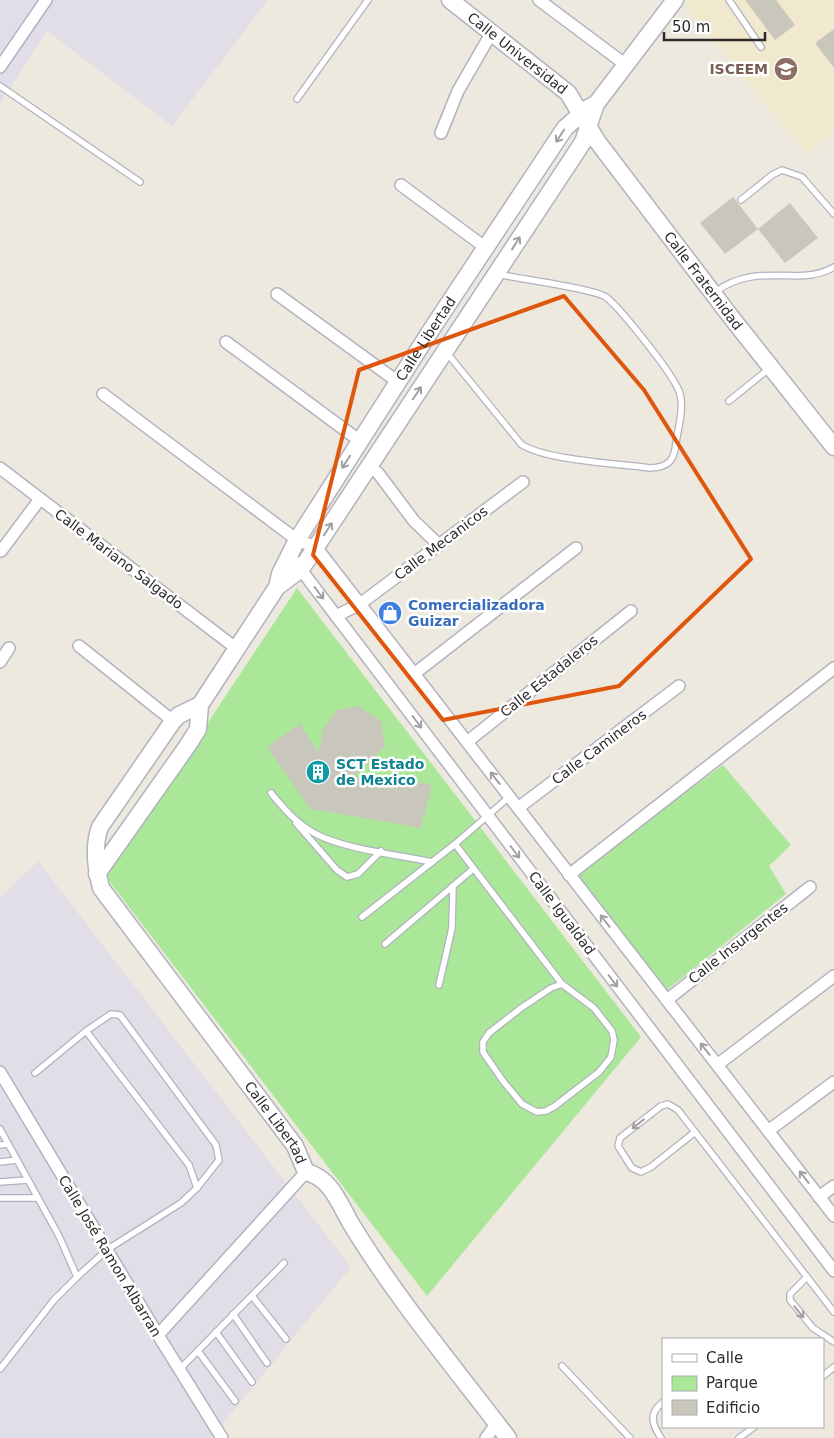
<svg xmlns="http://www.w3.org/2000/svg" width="834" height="1438" font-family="'DejaVu Sans',sans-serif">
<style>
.industrial{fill:#e2dee7}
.education{fill:#f0e9cd}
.green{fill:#aae798}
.building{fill:#c9c7bc}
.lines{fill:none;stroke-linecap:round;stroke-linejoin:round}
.lane-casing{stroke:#b2b2c0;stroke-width:8}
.street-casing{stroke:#b2b2c0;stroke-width:14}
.secondary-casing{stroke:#b2b2c0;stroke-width:19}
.lane{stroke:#fff;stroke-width:5.5}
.street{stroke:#fff;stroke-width:11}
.secondary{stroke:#fff;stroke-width:16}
.oneway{stroke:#a0a0a0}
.marked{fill:none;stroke:#df570e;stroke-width:4;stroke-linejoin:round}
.labels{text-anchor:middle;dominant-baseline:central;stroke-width:5;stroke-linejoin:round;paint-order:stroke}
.street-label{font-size:14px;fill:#2c2c2c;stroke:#fff}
.education-label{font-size:14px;font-weight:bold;fill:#785e54;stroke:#fff;text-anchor:end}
.shop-label{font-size:14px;font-weight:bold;fill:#366cbe;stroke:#fff;text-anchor:start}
.culture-label{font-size:14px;font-weight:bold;fill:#0d838f;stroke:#fff;text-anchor:start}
</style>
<rect width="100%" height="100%" fill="#eee9de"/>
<g class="industrial">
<polygon points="0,0 268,0 172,126 47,31 0,104"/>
<polygon points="38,861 351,1267 211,1438 0,1438 0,898"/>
</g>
<polygon class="education" points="691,0 834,0 834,132 807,154 686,7"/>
<g class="green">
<polygon points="297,588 641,1037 427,1296 106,877"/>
<polygon points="723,765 791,845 769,866 786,894 662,994 571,876"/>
</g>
<g class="building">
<polygon points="745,0 776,0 795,25 775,40"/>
<polygon points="834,29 834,68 815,43"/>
<polygon points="733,197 758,229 725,254 700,223"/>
<polygon points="790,203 818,238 785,263 758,229"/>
<polygon points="358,706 381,721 385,747 353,777 432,784 421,828 330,812 311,810 267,747 300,724 318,752 324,728 337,710"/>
</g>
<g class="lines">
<g class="lane-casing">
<g id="lane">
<polyline points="729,0 761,47"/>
<polyline points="0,86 140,182"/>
<polyline points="297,99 368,0"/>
<polyline points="741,200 772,175 782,170 802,177 834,214"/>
<path d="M715 292C759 260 799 288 834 267"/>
<path d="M447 353 521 444C543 460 620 464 650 468 669 467 674 461 676 443 678 428 684 409 680 394 676 377 620 308 606 297 592 288 519 279 497 274"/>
<polyline points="729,401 770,368"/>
<path d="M271 793C284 809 297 824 316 834 344 849 399 855 432 862"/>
<polyline points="296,823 337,870 347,877 358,874 381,851"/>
<polyline points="455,844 562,984 594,1008 612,1031 614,1040 611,1057 599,1072 555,1106 546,1111 537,1112 522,1104 503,1081 483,1052 483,1042 489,1033 521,1008 551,988 562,984"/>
<polyline points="362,917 455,844 509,797"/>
<polyline points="385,944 473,869"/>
<polyline points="439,985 452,928 453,886"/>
<polyline points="35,1073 86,1031 111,1014 120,1015 216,1145 219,1160 197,1188"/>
<polyline points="0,1129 59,1236 77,1277 54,1300 0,1369"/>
<polyline points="695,1132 651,1167 641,1172 632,1168 618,1146 620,1138 661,1106 668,1104 678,1110 695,1132 834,1312"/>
<polyline points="0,1145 8,1144"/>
<polyline points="0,1162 17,1160"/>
<polyline points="0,1182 28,1180"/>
<polyline points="0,1198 38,1198"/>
<polyline points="77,1277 108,1249 181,1203 197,1188 189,1165 86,1031"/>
<polyline points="807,1277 790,1294 790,1300 813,1328 834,1342"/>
<polyline points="252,1296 286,1339"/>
<polyline points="233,1314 267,1363"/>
<polyline points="216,1332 252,1382"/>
<polyline points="198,1351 235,1401"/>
<polyline points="562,1366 630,1438"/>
<polyline points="180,1369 284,1263"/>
<polyline points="823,1376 834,1367"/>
<path d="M661 1438C652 1424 648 1414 663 1402"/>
<polyline points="739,1438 754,1427"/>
</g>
</g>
<g class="street-casing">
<g id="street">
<polyline points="539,0 626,65"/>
<polyline points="0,67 46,0"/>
<polyline points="441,133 458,91 492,32"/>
<polyline points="401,185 486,248"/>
<polyline points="277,294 398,382"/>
<polyline points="226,342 360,441"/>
<polyline points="103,394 297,540 316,547 834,1216"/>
<polyline points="368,466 378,473 414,521 439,545"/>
<polyline points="0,468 237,649"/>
<polyline points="1,551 40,499"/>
<polyline points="289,554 834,1271"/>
<polyline points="336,616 360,604 523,482"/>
<polyline points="79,646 173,721"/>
<polyline points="0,662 9,648"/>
<polyline points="414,674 576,548"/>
<polyline points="467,742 631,611"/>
<polyline points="518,808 679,686"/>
<polyline points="569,875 834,668"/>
<polyline points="667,1000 810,887"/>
<polyline points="717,1065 834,976"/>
<polyline points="0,1072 158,1335 222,1438"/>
<polyline points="768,1131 834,1082"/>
<polyline points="819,1197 834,1186"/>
<polyline points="158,1335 306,1172"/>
<polyline points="486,1438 497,1423"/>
</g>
</g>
<g class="secondary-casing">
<g id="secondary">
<path id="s1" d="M450 0 568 93 597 141 731 317 834 447"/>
<polyline points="277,587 301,569 316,547 583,142 596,104 675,0"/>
<path id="s2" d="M200 705 179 715 173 721 100 827C93 846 96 869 101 888L295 1146 306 1172C332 1178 340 1206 353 1227 399 1302 455 1368 508 1438"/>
<path id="s3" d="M97 874 188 745 198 729 200 705 277 587 280 574 297 540 433 327 565 128 588 108 596 104"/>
</g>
</g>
<use href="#lane" class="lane"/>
<use href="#street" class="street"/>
<use href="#secondary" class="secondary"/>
</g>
<defs><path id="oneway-shaft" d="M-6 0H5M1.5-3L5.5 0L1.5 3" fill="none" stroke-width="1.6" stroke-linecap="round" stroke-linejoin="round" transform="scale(1.25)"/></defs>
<g class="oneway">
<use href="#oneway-shaft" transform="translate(560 136) rotate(123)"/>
<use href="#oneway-shaft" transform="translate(516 243) rotate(-58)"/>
<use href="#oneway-shaft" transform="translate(417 393) rotate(-56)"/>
<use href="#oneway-shaft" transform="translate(346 462) rotate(123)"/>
<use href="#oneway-shaft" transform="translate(328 529) rotate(-57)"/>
<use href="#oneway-shaft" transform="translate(319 593) rotate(53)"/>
<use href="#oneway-shaft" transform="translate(417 722) rotate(53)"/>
<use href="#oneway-shaft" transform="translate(495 778) rotate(-128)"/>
<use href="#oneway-shaft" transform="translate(515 852) rotate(53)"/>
<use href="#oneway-shaft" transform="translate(605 921) rotate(-128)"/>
<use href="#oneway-shaft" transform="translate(613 981) rotate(53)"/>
<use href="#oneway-shaft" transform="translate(705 1049) rotate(-128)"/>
<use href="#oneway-shaft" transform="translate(638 1124) rotate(142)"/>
<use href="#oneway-shaft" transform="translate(804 1177) rotate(-128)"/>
<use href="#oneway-shaft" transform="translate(799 1312) rotate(51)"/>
</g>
<path class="marked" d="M564 296 644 390 751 559 619 686 443 720 313 555 359 370Z"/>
<defs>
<g id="university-disc" transform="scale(1.25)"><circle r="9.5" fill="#8d6e63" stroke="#fff"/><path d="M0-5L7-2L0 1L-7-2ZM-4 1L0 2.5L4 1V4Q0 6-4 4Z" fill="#fff"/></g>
<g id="shop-disc" transform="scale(1.25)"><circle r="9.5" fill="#3f7fe0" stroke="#fff"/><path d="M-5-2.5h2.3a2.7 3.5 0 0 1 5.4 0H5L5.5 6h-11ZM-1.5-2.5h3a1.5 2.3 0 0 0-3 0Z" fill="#fff"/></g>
<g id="building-disc" transform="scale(1.25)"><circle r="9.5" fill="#0f9aa8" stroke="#fff"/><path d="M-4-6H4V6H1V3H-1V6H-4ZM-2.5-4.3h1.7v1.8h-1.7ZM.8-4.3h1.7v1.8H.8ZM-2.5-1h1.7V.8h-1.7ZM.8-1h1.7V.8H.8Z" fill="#fff"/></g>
</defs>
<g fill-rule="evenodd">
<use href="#university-disc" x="786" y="69"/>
<use href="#shop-disc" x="390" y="613"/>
<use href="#building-disc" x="318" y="772"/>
</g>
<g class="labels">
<g class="street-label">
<text stroke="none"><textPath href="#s1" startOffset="86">Calle Universidad</textPath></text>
<text stroke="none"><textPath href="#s1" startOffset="382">Calle Fraternidad</textPath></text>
<text stroke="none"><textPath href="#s3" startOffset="632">Calle Libertad</textPath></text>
<text transform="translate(441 543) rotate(-37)">Calle Mecanicos</text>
<text transform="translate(119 559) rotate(37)">Calle Mariano Salgado</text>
<text transform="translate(549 676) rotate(-39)">Calle Estadaleros</text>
<text transform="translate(599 747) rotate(-37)">Calle Camineros</text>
<text transform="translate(562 913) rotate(53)">Calle Igualdad</text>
<text transform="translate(738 943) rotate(-38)">Calle Insurgentes</text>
<text stroke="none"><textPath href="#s2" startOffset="515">Calle Libertad</textPath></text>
<text transform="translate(110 1256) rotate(59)">Calle José Ramon Albarran</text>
</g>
<g class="education-label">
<text x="768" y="69">ISCEEM</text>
</g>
<g class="shop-label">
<text x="408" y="605">Comercializadora<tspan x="408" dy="16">Guizar</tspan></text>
</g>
<g class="culture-label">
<text x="336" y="764">SCT Estado<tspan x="336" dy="16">de Mexico</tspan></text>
</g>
</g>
<rect x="662" y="1338" width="162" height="90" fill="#ffffff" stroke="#ababab"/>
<rect x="672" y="1354" width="25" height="8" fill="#ffffff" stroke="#ababab"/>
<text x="706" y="1363" font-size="15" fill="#2c2c2c">Calle</text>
<rect x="672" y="1376" width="25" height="15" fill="#aae798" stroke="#ababab"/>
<text x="706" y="1388" font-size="15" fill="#2c2c2c">Parque</text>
<rect x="672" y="1400" width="25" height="15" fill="#c9c7bc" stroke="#ababab"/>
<text x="706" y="1413" font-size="15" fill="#2c2c2c">Edificio</text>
<path d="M664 32v8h101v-8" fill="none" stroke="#2c2c2c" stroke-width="2.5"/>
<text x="672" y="32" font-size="15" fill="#2c2c2c" stroke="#ffffff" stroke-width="4" paint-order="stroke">50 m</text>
</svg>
